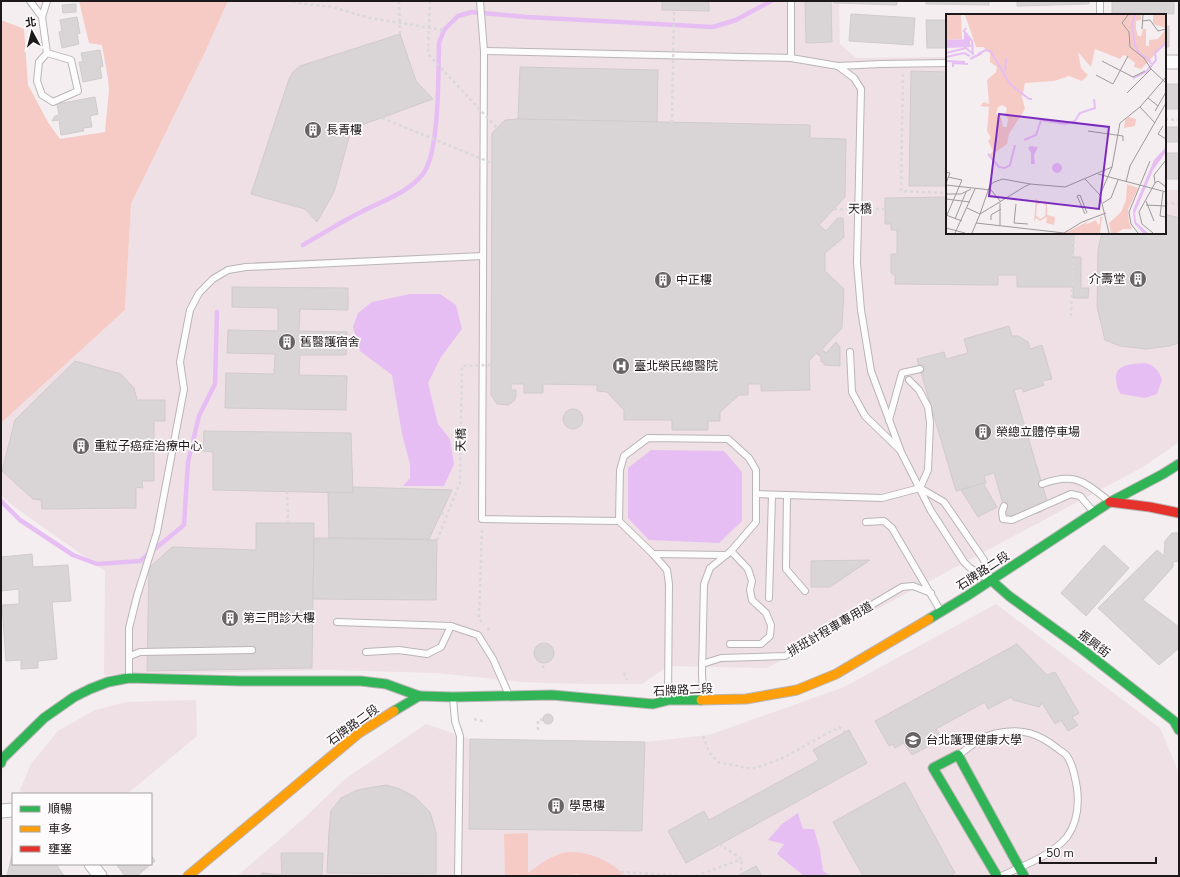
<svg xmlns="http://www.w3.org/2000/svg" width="1180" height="877" font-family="'Nunito Sans','Noto Sans TC',sans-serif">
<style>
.built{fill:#efe0e5}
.green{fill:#f6cbc5}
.water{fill:#e7bef4}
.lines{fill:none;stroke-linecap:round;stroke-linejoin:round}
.stream{stroke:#e7bef4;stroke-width:4.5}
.building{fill:#d9d4d5;stroke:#d1cbcc}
.lane-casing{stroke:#bab5b7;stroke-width:8}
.street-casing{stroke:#bab5b7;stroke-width:15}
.fast-casing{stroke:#bab5b7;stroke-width:11}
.slow-casing{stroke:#bab5b7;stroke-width:11}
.jam-casing{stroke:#bab5b7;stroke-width:11}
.path{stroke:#dad8d8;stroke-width:2.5;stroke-dasharray:3 3;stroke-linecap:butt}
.lane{stroke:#fdfcfd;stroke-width:6}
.street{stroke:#fdfcfd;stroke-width:13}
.fast{stroke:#30b455;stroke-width:9}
.slow{stroke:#ff9f0a;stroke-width:9}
.jam{stroke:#e5322d;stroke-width:9}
.path-bridge{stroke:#dad8d8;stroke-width:2.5;stroke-dasharray:3 3;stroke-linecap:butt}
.labels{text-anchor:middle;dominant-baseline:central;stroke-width:3.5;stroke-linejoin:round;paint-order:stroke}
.poi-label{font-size:12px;fill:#1d191a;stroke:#fefbfc;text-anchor:start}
.street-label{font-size:12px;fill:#1d191a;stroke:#fefbfc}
.inset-river{fill:none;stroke:#e7bef4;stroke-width:2}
.inset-road{fill:none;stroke:#9e999a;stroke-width:1}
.view{fill:#7b2cbf;fill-opacity:0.15;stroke:#7b2cbf;stroke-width:2}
.inset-edge{fill:none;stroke:#1d191a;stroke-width:2}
</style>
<rect width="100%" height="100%" fill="#f4eef0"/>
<g class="built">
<polygon points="228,1 839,1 840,44 856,58 947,57 947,233 1165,233 1165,190 1179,190 1179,442 1143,467 767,668 668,666 642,684 588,684 521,682 437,673 329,670 104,675 105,571 9,503 1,495 1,423 125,310 131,204 206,50"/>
<polygon points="996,604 1160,728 1179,773 1179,876 237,876 301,821 345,779 426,724 470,739 645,742 709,735 844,687"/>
<polygon points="196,700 197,736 127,794 24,794 20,790 31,764 58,731 95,710 126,702"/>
</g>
<g class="green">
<polygon points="79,1 228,1 206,50 131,204 125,310 1,423 1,20 24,29 28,85 49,124 60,139 105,132 109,90 108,79 102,45 89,43"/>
<path d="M528 833V873C539 865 547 858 560 854 578 847 613 860 624 876H583L577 874 564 876H505L504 834Z"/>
</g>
<g class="water">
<polygon points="410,294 440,294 456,305 462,329 441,357 428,383 438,424 450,439 454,464 444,486 403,486 410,478 410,464 402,434 392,375 360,351 353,327 358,313 372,302"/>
<path d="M1145 363C1155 365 1159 371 1162 380L1157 394 1145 398 1121 394C1117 389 1117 386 1116 379 1115 363 1134 364 1145 363Z"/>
<polygon points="651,450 724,451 742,472 742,521 719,543 649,540 628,518 628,468"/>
<polygon points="798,813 803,829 814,829 820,850 823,871 830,876 804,876 777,854 784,844 768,840 782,824"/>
</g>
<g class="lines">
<g class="stream">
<path d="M303 245C322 234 341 222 361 212 382 201 408 193 423 174 440 151 438 74 439 43L444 30 458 16 472 12 526 17 713 27 736 20 771 1"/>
<polyline points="1,501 20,520 73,555 97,564 140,561 184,525 188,462 199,416 215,384 217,312"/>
</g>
</g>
<g class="building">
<polygon points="662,1 709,1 709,11 662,10"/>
<polygon points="831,1 832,42 806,43 805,2"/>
<polygon points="834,1 897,1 897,5 834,3"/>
<polygon points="926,1 989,1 989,5 926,4"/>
<polygon points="1017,1 1089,1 1089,4 1017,6"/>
<polygon points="1112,1 1174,1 1174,14 1112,13"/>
<polygon points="76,4 76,12 63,13 62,5"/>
<polygon points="851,14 915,18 913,45 849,41"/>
<polygon points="77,17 80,33 77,34 79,44 62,48 59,32 62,31 60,20"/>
<polygon points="926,20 947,20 947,48 927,48"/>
<rect x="1165" y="26" width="4" height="21"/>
<polygon points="400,34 416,81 433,99 359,126 350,134 334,192 317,222 305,209 251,194 289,79 293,72 300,66"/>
<polygon points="100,50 103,66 100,67 102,78 83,82 79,62 83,62 81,53"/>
<polygon points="520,67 658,70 657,122 518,119"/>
<polygon points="911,71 947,72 946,186 909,186"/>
<polygon points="1167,84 1179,84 1179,109 1165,109"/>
<polygon points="95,97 98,114 90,116 92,127 83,128 84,131 61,135 59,120 52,121 55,116 59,115 57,104"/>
<polygon points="518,119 810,125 810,138 846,139 845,197 819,225 826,231 838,218 843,218 844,237 825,253 825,271 844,289 842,328 822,349 826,353 836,342 840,347 840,366 824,365 824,362 821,362 821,357 816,353 809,361 810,390 761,391 761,384 748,384 748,395 739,395 720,412 720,421 708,421 708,430 672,430 672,420 624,420 624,410 607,392 597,391 597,385 543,384 543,393 524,393 524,384 511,384 511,390 516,390 516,396 514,401 508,405 497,404 491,395 492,133 505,120"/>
<rect x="1166" y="127" width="13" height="15"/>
<rect x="1165" y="153" width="14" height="26"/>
<polygon points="947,197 947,233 1074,233 1073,257 1081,257 1081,288 1089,288 1088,298 1073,298 1073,287 1017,287 1017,275 998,275 998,285 895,284 895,275 891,273 891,254 897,254 897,230 891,230 891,224 885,224 885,198"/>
<polygon points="1165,214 1179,218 1179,343 1169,346 1146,349 1120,346 1105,340 1097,307 1098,250 1102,233 1165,233"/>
<polygon points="232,287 348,288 348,310 300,309 299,331 347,332 346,355 300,355 299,375 347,376 346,410 225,408 226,373 274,374 275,354 227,353 228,330 278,331 278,308 232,307"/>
<polygon points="1009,326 1012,336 1018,336 1028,342 1030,349 1042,345 1052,379 1042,381 1044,385 1023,392 1022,388 1014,390 1048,504 1039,506 1041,512 1020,518 1018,514 1007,517 994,473 984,476 986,483 956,491 917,359 944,352 946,359 968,353 964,339"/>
<polygon points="75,361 121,374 134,388 137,400 165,400 165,421 154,421 154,481 142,481 143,488 136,487 136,508 42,509 41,500 33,499 2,471 15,420"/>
<circle cx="573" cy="419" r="10"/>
<polygon points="204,431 351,433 353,493 213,490 213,452 203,451"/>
<polygon points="983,483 997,507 978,517 961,490"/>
<polygon points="353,487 452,490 429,539 329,538 328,492 353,493"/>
<polygon points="256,523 314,523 312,668 147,671 149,568 172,547 256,550"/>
<polygon points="1172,533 1179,533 1179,561 1173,562 1173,567 1143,600 1179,627 1179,648 1159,665 1098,608 1157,550 1164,556 1165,541"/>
<polygon points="314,538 437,540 436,600 313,599"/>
<polygon points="1104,545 1129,568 1086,616 1061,593"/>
<polygon points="32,554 33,567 68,565 71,601 52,602 57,659 38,661 38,668 21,669 21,660 6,661 2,605 19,604 19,589 1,591 1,557"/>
<polygon points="870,560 830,587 811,587 811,561"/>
<circle cx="544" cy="653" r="10"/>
<polygon points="1017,644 1047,675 1055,672 1079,713 1072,717 1078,725 1068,731 1061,720 1055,724 1042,703 1039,707 1013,700 1011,697 988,709 985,702 936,729 942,739 912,755 904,743 895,748 893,744 889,746 875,721"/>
<circle cx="548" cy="719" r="5"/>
<polygon points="849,730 867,763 686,863 668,831 704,811 709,820 819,760 813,750"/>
<polygon points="470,739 645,742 642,831 469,829"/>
<polygon points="905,782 955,873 949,876 863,876 833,822"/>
<polygon points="386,785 400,789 415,797 430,812 436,832 436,874 327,873 329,830 331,811 341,798 357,790"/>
<polygon points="13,851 13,864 56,864 64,876 7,876"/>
<polygon points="281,853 323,853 322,876 262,876 262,873 282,875"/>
<polygon points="151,855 155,861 137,876 125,876 116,864 151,864"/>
<polygon points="756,866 762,876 737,876 741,874"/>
</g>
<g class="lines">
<g class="lane-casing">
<g id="lane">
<polyline points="30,1 42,17"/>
<polyline points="480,1 484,51 482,519 619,521 653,554 667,570 669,584 668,698"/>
<polyline points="791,1 791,58"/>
<polyline points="1100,1 1100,15"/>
<polyline points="484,51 791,58 838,66 854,78 861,89 857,263 861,310 871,371 901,452 931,511 964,562 970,568 988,579"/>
<polyline points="47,53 71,60 78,91 53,102 42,95 37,81 39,62 47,53 42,17 47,1"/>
<polyline points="838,66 881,64 947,63"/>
<polyline points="850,352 852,392 865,416 900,450"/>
<polyline points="909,380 919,390 928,407 930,423 928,470 920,488"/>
<polyline points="889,420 902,373 920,369"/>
<path d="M1042 484C1075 472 1083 481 1109 501"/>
<polyline points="756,494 882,498 920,488 944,502 984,560 990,578"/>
<polyline points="787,495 786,569 805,591"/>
<polyline points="1004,506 1002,512 1003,519 1012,520 1071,494 1080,496 1093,511"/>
<polyline points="619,521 620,470 624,456 648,438 728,439 749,458 756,470 756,522 731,551 710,568 704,584 702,673 703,698"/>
<polyline points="866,522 884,521 892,528 940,610"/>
<polyline points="653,554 726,555"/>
<polyline points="769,598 772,495"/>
<polyline points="337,622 451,626 478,635 493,659 508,693"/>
<polyline points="730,644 761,644 770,636 771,625 766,613 752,600 750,590 752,581 748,569 731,551"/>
<polyline points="366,652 399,650 427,654 441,647 451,626"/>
<polyline points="130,656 140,652 252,650"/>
<polyline points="702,664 721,658 785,656 902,587 913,586 931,593"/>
<polyline points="129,676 129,628 137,596 157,532 184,389 180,362 190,310 199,293 213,279 228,270 246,267 483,256"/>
<polyline points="453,698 455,721 460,736 458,876"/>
<path d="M959 755C970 746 984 735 998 733 1023 728 1039 734 1057 748 1060 751 1065 753 1067 756 1073 765 1075 777 1077 788 1079 804 1077 823 1067 837 1051 856 1024 865 1002 876"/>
</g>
</g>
<g class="street-casing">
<g id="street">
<polyline points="1165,62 1179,62"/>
<polyline points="1,811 13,810"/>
<polyline points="91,864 100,876"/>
</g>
</g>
<g class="fast-casing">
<g id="fast">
<polyline points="991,580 1009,596 1078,646 1174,721 1179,730"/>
<polyline points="929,619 967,596 1110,502 1163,474 1179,464"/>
<polyline points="394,711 419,696 453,697 552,695 653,704 669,700 701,700"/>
<polyline points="1,763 2,759 44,718 74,697 90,689 108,682 129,678 241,681 361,681 386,684 419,696"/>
<polyline points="997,876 933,768 958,755 1024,876"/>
</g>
</g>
<g class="slow-casing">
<g id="slow">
<polyline points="701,700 746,699 797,690 836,674 929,619"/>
<polyline points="188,876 359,733 394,711"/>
</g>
</g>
<g class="jam-casing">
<polyline id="jam" points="1110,502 1150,507 1179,513"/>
</g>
<g class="path">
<polyline points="293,1 296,3 332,7 370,18 443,30"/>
<polyline points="903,74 901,191 947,193"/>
<polyline points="1165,119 1179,120"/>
<polyline points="1165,203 1179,204"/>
<polyline points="1071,316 1074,233"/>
<polyline points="287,491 288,523"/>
<polyline points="441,513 447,515"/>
<polyline points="482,530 479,618 484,625"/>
<polyline points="487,629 493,629"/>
<polyline points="543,668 544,654"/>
<polyline points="624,673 627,680"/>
<polyline points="474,719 486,722"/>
<polyline points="538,730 538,720 548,719"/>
<polyline points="703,736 709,752 718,762 752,769 781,759 839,727 845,732"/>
<polyline points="719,844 742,859 741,874"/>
<polyline points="621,872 688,876"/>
<polyline points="696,876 742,859"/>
<polyline points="827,876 829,874 832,876"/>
</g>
<use href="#lane" class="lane"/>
<use href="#street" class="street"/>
<use href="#fast" class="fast"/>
<use href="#slow" class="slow"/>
<use href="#jam" class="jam"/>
<g class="path-bridge">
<polyline points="399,1 400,34"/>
<polyline points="430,1 428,54 497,128"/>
<polyline points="382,118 492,163"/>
<polyline points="672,123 674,10"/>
<polyline points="834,209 885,209"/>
<polyline points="437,540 460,483 462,366 491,365"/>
</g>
</g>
<defs>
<g id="building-disc" transform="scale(0.9)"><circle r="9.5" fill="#686465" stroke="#fefbfc"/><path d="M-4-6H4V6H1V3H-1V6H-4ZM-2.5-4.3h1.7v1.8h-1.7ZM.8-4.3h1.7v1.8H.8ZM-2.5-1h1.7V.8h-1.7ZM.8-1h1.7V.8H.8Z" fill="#fff"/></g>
<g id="hospital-disc" transform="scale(0.9)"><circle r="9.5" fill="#686465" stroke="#fefbfc"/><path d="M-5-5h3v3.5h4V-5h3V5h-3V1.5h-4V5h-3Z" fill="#fff"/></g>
<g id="university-disc" transform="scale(0.9)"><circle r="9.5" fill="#686465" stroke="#fefbfc"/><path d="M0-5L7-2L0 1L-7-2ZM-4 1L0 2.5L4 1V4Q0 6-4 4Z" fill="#fff"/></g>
</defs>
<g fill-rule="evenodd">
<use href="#building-disc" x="313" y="130"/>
<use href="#building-disc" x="1138" y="279"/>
<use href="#building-disc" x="663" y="280"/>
<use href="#building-disc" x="287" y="342"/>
<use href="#hospital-disc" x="621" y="366"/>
<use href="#building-disc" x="983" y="432"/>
<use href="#building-disc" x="81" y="446"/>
<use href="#building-disc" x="230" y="618"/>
<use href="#university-disc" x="913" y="740"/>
<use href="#building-disc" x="556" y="806"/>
</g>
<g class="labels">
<g class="poi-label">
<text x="326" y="130">長青樓</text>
<text x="1125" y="279" text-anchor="end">介壽堂</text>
<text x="676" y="280">中正樓</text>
<text x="300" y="342">舊醫護宿舍</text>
<text x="634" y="366">臺北榮民總醫院</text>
<text x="996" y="432">榮總立體停車場</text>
<text x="94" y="446">重粒子癌症治療中心</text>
<text x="243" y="618">第三門診大樓</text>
<text x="926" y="740">台北護理健康大學</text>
<text x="569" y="806">學思樓</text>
</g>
<g class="street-label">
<text x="860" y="209">天橋</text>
<text transform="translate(461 440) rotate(-89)">天橋</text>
<text transform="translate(983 571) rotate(-33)">石牌路二段</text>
<text transform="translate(830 629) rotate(-30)">排班計程車專用道</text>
<text transform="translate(1094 644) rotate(37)">振興街</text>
<text transform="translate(683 690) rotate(-3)">石牌路二段</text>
<text transform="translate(353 725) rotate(-36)">石牌路二段</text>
</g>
</g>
<g transform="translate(946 14)">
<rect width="220" height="220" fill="#f4eef0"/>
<path d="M0 1H15L16 25 0 26ZM19 1H195V6L190 7V15L192 22H195L197 15H200V32H203V26L212 25 220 15V29L195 55 188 53 189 49 180 42 177 41 174 45 149 35 145 53 132 38 135 54 142 61 136 67 123 62 108 67 79 69 76 83 79 95 63 120 61 130 47 140 46 145 43 142 47 137 42 127 45 124 41 117 43 93 34 92 38 88 43 90 41 66 50 58 51 53 44 48V38L37 33H30ZM56 91 61 94 59 101 62 105 61 113H57L55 103 50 100 52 93ZM207 1H220V14L207 10ZM183 103 190 105 189 112 178 114 179 106ZM181 170 192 174 182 196 183 208 186 215H177L171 219H165L163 209 175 198 180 186ZM90 184 92 187 101 188V201L109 203 108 211 100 209 101 203 94 207 90 204 88 208ZM97 188 100 192 99 202 94 205 90 201 91 191ZM154 203H156L154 219H119L143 207 139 211 150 206 152 211 154 209Z" fill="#f6cbc5" fill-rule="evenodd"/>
<path d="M84 132 92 133 88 141 89 150H85V139L82 134ZM220 133V138L207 156 189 199 190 208 202 219H197L188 209 187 196 208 146ZM106 154a5 5 0 1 1 10 0a5 5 0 1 1-10 0Z" fill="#e7bef4"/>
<path class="inset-river" d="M189 1 186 10 189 32 194 40 203 45 205 50M20 14 18 17 26 27 27 41M0 27 19 26V18M0 29 21 28V22M0 31 23 30V24M0 33 25 32M0 39 20 34 26 39M32 40 40 36 45 38 64 70 83 85H86M0 43 18 39 24 42M24 45 36 39M0 47 19 48M7 53V49L22 50M59 57 60 44M187 64 200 58 210 46 209 39 220 29M78 126 90 121 95 106 119 110 129 107 134 99 149 94 148 85M42 140 53 153 59 154 64 151 69 131"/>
<path class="inset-road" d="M182 1 176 9 183 18 184 33 198 44 205 55M196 7 204 6 212 17 220 15M196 15 197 1M156 47 187 63 199 57M150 61 167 70 182 42M181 79 205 55 220 69M202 84 212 92 209 97M212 92 220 78M194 93 209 109M217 112 212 120 220 125M142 117 177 122V127M0 158 4 159 0 169M152 160 220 178M139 165 154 181 163 219M180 168 184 152 220 89M209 169 212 167 220 173M0 171 45 176 55 188M217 178 214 202 220 203M0 180H15L25 175M154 181 166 153M0 185 24 188M200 187 208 207M54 189V211M157 189 165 184 172 166M70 190 68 209 82 210M200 191 220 192M21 194 34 200M34 200 44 171 48 168 57 165 84 170M139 200 131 182 134 181 141 199M0 201 16 207M1 201 16 166 2 163M9 205 20 178M45 206V201L55 195M30 209 118 219M0 214 19 219M9 219 29 175M26 219 34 200 78 173 84 170 119 173 166 153 174 109 194 93 220 63M118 219 136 208 160 199M192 219 185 210 183 198 204 147M207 219 196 210 193 198 209 169 208 161 220 146"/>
<path class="view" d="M53 100 163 113 153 195 43 182Z"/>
<rect width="220" height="220" class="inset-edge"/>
</g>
<rect width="1180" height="877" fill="none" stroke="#1d191a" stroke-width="4"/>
<rect x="12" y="793" width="140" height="72" fill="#fefbfc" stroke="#a4a1a2"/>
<rect x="20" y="806" width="20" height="6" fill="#30b455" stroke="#a4a1a2"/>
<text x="48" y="813" font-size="12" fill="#1d191a">順暢</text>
<rect x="20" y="826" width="20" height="6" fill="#ff9f0a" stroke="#a4a1a2"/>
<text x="48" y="833" font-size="12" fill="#1d191a">車多</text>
<rect x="20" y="846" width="20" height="6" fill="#e5322d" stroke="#a4a1a2"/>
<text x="48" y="853" font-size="12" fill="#1d191a">壅塞</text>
<g transform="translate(32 32) rotate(353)" stroke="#fefbfc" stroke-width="3" paint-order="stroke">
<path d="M0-3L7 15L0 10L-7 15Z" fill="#1d191a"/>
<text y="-6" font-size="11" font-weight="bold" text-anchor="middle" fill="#1d191a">北</text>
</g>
<path d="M1040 857v6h116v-6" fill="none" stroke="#1d191a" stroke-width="2"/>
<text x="1046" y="857" font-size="12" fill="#1d191a" stroke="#fefbfc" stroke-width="3" paint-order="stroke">50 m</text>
</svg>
